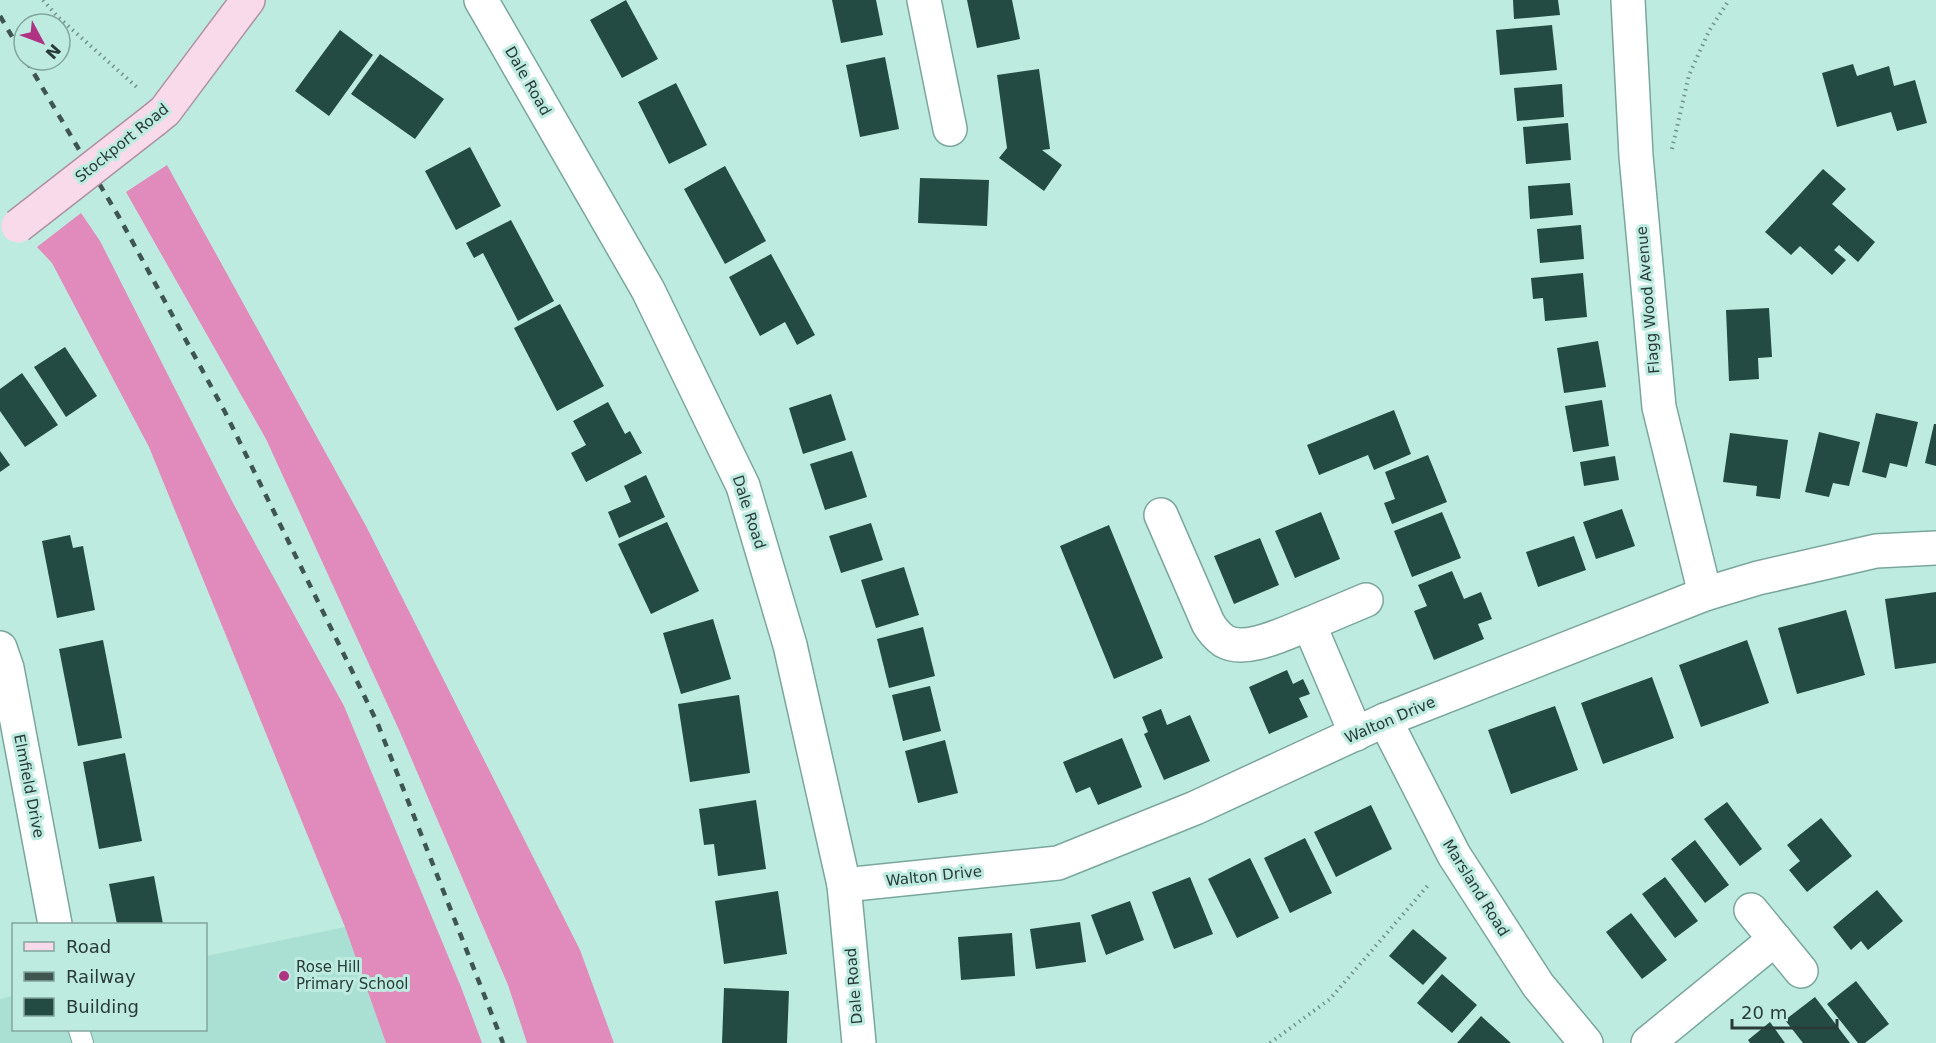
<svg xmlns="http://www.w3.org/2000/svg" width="1936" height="1043" font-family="'DejaVu Sans',sans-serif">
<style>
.built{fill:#a9e0d3}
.forest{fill:#e08bbb}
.building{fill:#234b43}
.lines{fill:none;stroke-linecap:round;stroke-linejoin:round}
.service-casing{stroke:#7ba69c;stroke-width:22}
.minor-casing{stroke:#7ba69c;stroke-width:36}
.primary-casing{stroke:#ae92a3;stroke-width:36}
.path{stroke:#73938b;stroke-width:4;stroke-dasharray:1.5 4.5;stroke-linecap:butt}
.service{stroke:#fff;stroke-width:20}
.minor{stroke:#fff;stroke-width:33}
.primary{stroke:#f9daeb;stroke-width:33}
.rail{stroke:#3f5550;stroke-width:4.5;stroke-dasharray:8 8;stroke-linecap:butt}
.primary-bridge-casing{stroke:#ae92a3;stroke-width:36;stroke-linecap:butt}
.primary-bridge{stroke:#f9daeb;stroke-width:33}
.poi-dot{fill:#af3283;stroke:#beebe0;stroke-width:2}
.labels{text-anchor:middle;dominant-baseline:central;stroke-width:6;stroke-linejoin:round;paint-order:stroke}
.street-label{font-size:15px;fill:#293b37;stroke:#beebe0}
.poi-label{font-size:15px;fill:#293b37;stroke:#beebe0;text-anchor:start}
</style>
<rect width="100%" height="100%" fill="#beebe0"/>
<polygon class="built" points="345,927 386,1043 0,1043 0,999 13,996 14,1030 206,1030 206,956"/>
<g class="forest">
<polygon points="167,165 366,526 580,950 614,1043 527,1043 508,985 400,732 266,439 126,192"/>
<polygon points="81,213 100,241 233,503 344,706 461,987 482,1043 386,1043 345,927 149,447 52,263 37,247"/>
</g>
<g class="building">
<polygon points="626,0 658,59 622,78 590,20"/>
<polygon points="832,0 876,0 883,35 841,43"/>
<polygon points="967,0 1012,0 1020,39 977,48"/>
<polygon points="1513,0 1558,0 1560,15 1514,19"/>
<polygon points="1552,25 1557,70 1500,75 1496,30"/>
<polygon points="340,30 373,55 329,116 295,91"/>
<polygon points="380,54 444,99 415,139 351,94"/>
<polygon points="885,57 899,129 860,137 846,65"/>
<polygon points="1853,64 1857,76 1889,66 1894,86 1915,80 1927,123 1897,131 1891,112 1837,127 1822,73"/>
<polygon points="1039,69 1050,149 1042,150 1062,165 1044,191 999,158 1007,148 997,75"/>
<polygon points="676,83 707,145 669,164 638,102"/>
<polygon points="1562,84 1564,117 1517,121 1514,88"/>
<polygon points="1568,123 1571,160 1526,164 1523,127"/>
<polygon points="470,147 501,206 456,230 425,171"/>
<polygon points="725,166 766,241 725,264 684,189"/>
<polygon points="1823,169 1846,189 1832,204 1875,242 1858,262 1839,245 1834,250 1846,260 1832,275 1800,246 1791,255 1765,232"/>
<polygon points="920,178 989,180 987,226 918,223"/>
<polygon points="1570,183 1573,215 1530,219 1528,186"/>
<polygon points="511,220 554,301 518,321 483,253 474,258 466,243"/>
<polygon points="1581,225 1584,259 1540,263 1537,229"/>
<polygon points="771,254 815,335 797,345 785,322 760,336 729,277"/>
<polygon points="1583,273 1587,317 1545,321 1543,298 1533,299 1531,278"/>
<polygon points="560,304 604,386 557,411 514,328"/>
<polygon points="1769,308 1772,357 1758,358 1759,379 1729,381 1726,310"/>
<polygon points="1598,341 1606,387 1564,393 1557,348"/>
<polygon points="65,347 97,396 66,417 34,367"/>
<polygon points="22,373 58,425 25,447 0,411 0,389"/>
<polygon points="831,394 846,440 803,454 789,408"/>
<polygon points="1602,400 1609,446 1573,452 1565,406"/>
<polygon points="608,402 625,434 630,431 642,453 586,482 571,453 586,445 573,421"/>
<polygon points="1394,410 1411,454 1374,470 1368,455 1319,475 1307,445"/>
<polygon points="1876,413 1918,422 1907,467 1890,463 1886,478 1862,472"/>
<polygon points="1934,424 1936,424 1936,466 1925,463"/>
<polygon points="1819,432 1860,442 1849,486 1833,483 1829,497 1805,492"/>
<polygon points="1730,433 1788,440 1780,499 1756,496 1757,486 1723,482"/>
<polygon points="0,451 10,465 0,472"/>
<polygon points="852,451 867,497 825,510 810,464"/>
<polygon points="1428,455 1447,502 1392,524 1384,503 1395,499 1385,472"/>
<polygon points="1615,456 1619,480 1584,486 1580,462"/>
<polygon points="646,475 665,517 619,538 608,512 631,502 624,486"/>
<polygon points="1622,509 1635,546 1596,559 1583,522"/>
<polygon points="1321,512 1340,559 1295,578 1275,531"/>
<polygon points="1442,512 1461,558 1412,577 1394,531"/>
<polygon points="667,522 699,591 651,614 618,544"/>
<polygon points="871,523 883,560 841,573 829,536"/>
<polygon points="1109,525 1163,658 1114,679 1060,546"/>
<polygon points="70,535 73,548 83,546 95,610 57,618 42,541"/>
<polygon points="1574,536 1586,570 1538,587 1526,552"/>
<polygon points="1260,538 1279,585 1234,604 1214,556"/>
<polygon points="904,567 919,615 876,628 861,580"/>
<polygon points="1452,571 1464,599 1481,592 1492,619 1478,624 1484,639 1434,660 1414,611 1427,606 1418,585"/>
<polygon points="1936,592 1936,663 1895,669 1885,599"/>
<polygon points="1846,610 1865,675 1797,694 1778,628"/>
<polygon points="713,619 731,679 681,694 663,633"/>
<polygon points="923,627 935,676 889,688 877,639"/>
<polygon points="103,640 122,738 78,746 59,649"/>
<polygon points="1747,640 1769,703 1701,727 1679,665"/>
<polygon points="1287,670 1293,684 1303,679 1310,694 1299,698 1308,717 1269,734 1249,687"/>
<polygon points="1652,677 1674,738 1603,764 1581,703"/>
<polygon points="930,686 941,731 903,741 892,695"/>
<polygon points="739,695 750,773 690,782 678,704"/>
<polygon points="1555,706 1578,770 1511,794 1488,730"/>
<polygon points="1161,709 1167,725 1190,715 1210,761 1164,780 1144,734 1148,732 1142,717"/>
<polygon points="1122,738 1142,787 1098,805 1090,787 1076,793 1063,762"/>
<polygon points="945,740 958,793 918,803 905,751"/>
<polygon points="125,753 142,841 99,849 83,762"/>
<polygon points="756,800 766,869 718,876 714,844 704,845 699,809"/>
<polygon points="1727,802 1762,849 1740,866 1704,819"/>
<polygon points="1371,805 1392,849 1336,877 1314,832"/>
<polygon points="1821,818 1852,856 1807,892 1789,870 1800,861 1787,845"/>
<polygon points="1305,838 1332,893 1290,913 1264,858"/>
<polygon points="1695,840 1729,885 1705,903 1671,859"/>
<polygon points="1250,858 1279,918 1237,938 1208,879"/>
<polygon points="154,876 163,924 117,924 109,884"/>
<polygon points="1190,877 1213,934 1174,949 1152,892"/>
<polygon points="1665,877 1698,921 1675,938 1642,894"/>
<polygon points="1877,890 1903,921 1868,950 1861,941 1851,950 1833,927"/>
<polygon points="778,891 787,954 724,964 715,901"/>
<polygon points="1130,901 1144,940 1106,955 1091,915"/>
<polygon points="1631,913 1667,960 1642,979 1606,932"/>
<polygon points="1080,922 1086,962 1036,969 1030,929"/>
<polygon points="1413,929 1447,958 1423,985 1389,956"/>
<polygon points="1012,933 1015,976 961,980 958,937"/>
<polygon points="1442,974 1477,1005 1452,1033 1417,1003"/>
<polygon points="1856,981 1889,1024 1865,1043 1858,1043 1827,1004"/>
<polygon points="724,988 789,991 787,1043 722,1043"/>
<polygon points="1815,997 1850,1043 1803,1043 1785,1020"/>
<polygon points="1481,1016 1511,1043 1457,1043"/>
<polygon points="1770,1022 1785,1043 1750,1043 1748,1040"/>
</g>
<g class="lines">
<g class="service-casing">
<polyline id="service" points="79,1030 83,1043"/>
</g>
<g class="minor-casing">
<g id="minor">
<polyline points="481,0 648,290 743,486 790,645 844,885 859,1043"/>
<polyline points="924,0 950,129"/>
<polyline points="1628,0 1636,156 1659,407 1705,594"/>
<path d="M1161 515 1208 623C1212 630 1217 636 1224 641 1246 654 1287 632 1309 624L1356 734"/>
<polyline points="1309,624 1366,600"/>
<polyline points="0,648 7,668 55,924"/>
<polyline points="1385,720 1454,855 1538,985 1586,1043"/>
<polyline points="844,885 1058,863 1195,808 1385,720 1705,594 1758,578 1876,551 1936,548"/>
<polyline points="1751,910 1801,971"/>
<polyline points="1648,1043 1775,939"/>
</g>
</g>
<g class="primary-casing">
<polyline id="primary" points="154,120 165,111 248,0"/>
</g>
<g class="path">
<polyline points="43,0 58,17 139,89"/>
<polyline points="1672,149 1689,75 1709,31 1729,0"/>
<polyline points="1270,1043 1330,999 1430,883"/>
</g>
<use href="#service" class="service"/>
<use href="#minor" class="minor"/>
<use href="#primary" class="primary"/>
<g class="rail">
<polyline points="0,16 24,57"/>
<polyline points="26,60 119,217 225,412 377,722 503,1043"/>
</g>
<g class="primary-bridge-casing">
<polyline id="primary-bridge" points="18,226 154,120"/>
</g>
<use href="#primary-bridge" class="primary-bridge"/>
</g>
<circle class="poi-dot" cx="284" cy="976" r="6"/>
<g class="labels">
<g class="street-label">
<text transform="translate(528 81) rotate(60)">Dale Road</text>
<text transform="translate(122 143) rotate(-39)">Stockport Road</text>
<text transform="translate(1648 300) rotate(-95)">Flagg Wood Avenue</text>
<text transform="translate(749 512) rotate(72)">Dale Road</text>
<text transform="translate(1390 720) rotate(-23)">Walton Drive</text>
<text transform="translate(29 786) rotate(79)">Elmfield Drive</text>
<text transform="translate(934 876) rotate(-6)">Walton Drive</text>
<text transform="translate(1476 888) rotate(58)">Marsland Road</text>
<text transform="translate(854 986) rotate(-95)">Dale Road</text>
</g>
<g class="poi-label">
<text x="296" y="967">Rose Hill<tspan x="296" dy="17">Primary School</tspan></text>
</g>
</g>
<rect x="12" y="923" width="195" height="108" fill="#beebe0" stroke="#82a59c" stroke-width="1.5"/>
<rect x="24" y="942" width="30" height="9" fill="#f9daeb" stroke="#82a59c" stroke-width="1.5"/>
<text x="66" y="953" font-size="18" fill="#293b37">Road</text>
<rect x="24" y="972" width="30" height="9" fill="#3f5550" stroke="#82a59c" stroke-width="1.5"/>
<text x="66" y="983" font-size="18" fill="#293b37">Railway</text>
<rect x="24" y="998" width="30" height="18" fill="#234b43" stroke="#82a59c" stroke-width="1.5"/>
<text x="66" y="1013" font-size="18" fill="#293b37">Building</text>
<g transform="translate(42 42) rotate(131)"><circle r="28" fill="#beebe0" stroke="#82a59c" stroke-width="1.5"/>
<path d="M0-4.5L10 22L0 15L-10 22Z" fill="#af3283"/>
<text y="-9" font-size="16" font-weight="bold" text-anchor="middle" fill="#293b37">N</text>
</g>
<path d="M1732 1019v9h105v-9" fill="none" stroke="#293b37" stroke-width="3"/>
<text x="1741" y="1019" font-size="18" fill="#293b37" stroke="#beebe0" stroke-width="4.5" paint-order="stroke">20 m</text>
</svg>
